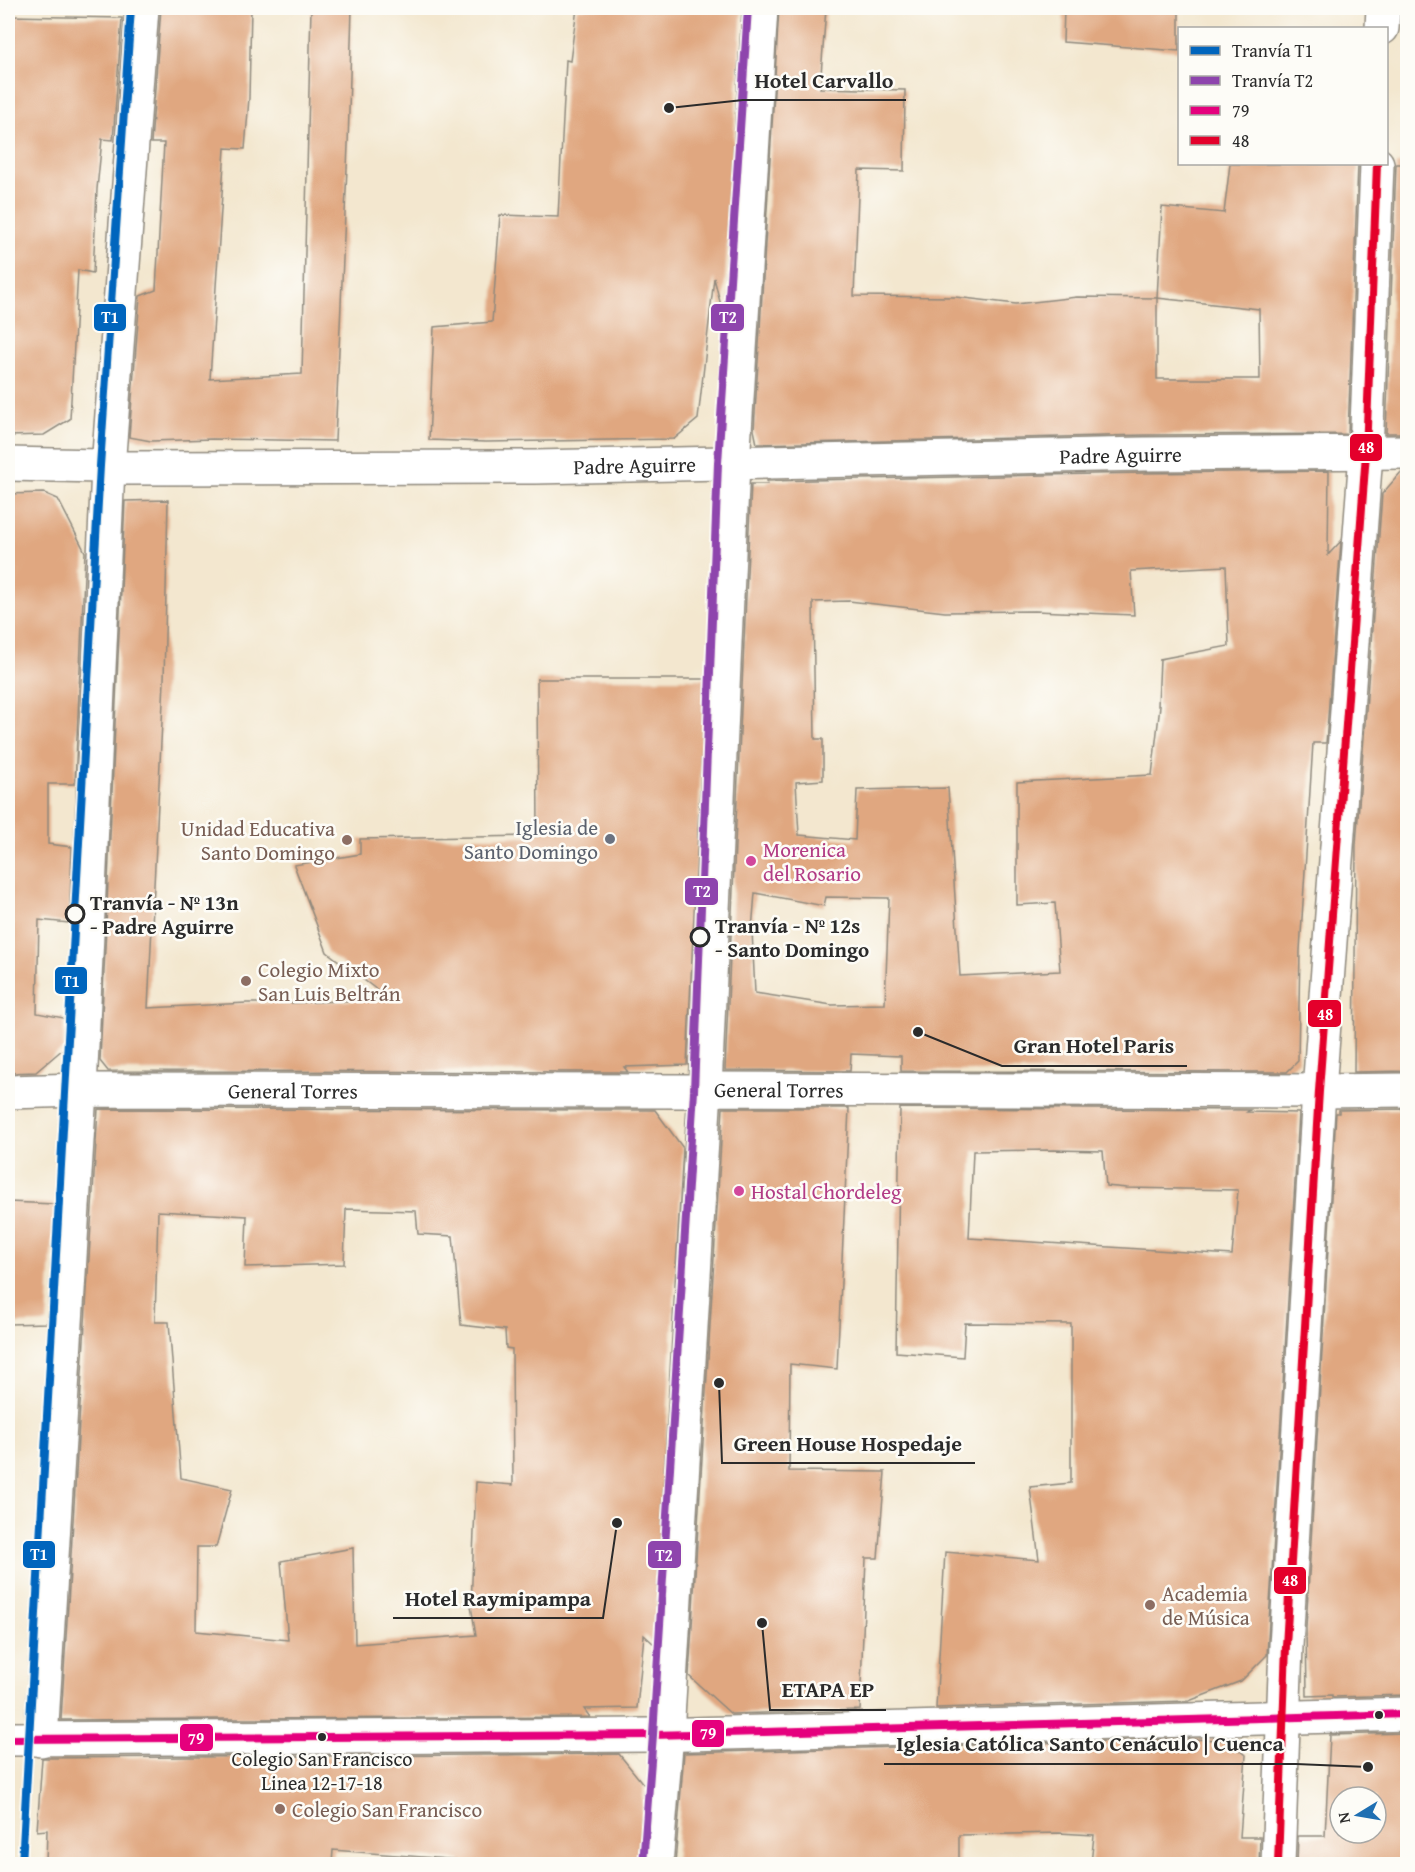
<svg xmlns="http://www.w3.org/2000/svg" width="1415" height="1872" font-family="'Gentium Book Plus',serif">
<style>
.building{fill:#e0a780;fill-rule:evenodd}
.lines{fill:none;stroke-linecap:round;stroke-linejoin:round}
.minor-casing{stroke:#8f897d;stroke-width:36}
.minor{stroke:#fff;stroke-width:33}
.bus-1-casing{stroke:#fdfcf7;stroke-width:12}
.bus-2-casing{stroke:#fdfcf7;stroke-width:12}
.bus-1{stroke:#e5007d;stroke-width:8}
.bus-2{stroke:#e4002b;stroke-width:8}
.tram-1-casing{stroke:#fdfcf7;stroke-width:12}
.tram-2-casing{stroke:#fdfcf7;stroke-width:12}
.tram-1{stroke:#0065bd;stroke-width:8}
.tram-2{stroke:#8e44ad;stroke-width:8}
.worship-dot{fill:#6b7280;stroke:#fdfcf7;stroke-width:2}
.education-dot{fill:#8d6e63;stroke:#fdfcf7;stroke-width:2}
.hotel-dot{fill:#d1479c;stroke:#fdfcf7;stroke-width:2}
.stop-dot{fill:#fdfcf7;stroke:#2b2b2b;stroke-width:3}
.bus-dot{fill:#2b2b2b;stroke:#fdfcf7;stroke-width:2}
.labels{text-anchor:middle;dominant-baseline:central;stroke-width:5;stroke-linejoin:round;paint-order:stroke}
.bus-label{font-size:20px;fill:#2b2b2b;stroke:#fdfcf7}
.street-label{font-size:21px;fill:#2b2b2b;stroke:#fdfcf7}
.worship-label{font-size:21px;fill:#5b616d;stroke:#fdfcf7;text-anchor:end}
.education-label{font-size:21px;fill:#785e54;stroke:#fdfcf7;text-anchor:start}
.hotel-label{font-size:21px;fill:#b23c85;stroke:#fdfcf7;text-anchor:start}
.stop-label{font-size:21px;font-weight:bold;fill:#2b2b2b;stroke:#fdfcf7;text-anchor:start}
.leader{fill:none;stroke:#2b2b2b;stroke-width:2}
.callout-dot{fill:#2b2b2b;stroke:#fdfcf7;stroke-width:2}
.callout-label{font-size:22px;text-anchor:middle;font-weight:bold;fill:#2b2b2b;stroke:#fdfcf7;stroke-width:5;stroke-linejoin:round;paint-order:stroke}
.line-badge{stroke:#fdfcf7;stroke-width:2}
.badge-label{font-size:16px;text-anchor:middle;font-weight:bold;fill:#fff}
</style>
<rect width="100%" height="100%" fill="#fdfcf7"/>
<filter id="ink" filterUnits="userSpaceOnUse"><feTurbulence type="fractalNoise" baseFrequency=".0167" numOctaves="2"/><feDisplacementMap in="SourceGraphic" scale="12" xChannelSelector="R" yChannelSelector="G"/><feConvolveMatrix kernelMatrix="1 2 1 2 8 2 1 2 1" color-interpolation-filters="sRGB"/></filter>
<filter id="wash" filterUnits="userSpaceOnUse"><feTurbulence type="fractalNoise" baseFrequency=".008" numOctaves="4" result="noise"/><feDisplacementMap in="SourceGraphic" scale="24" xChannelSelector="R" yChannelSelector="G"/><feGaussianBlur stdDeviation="1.35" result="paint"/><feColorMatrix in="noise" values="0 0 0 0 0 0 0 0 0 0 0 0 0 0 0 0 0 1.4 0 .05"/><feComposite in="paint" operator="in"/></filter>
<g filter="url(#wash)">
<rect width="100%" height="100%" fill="#f3e7cf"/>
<g id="blocks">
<g class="building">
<polygon points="161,8 251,8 249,98 245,149 225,148 210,379 302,374 311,8 352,8 348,145 335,441 212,439 151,441 129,437 140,296 156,290 164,143 151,143"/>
<polygon points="577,8 742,8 723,314 714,278 698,419 674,439 486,442 429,440 434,327 492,322 500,215 558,217 566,60 570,61"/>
<path d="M779 8H826L820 88 905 90 904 171 859 170 854 296 955 297 1016 304 1077 297 1157 298 1162 207 1224 213 1230 164H1358L1348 434 1144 435 757 444 754 430ZM1157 298 1259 309 1260 379H1157Z"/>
<polygon points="1064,8 1179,8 1179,51 1063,42"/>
<polygon points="8,16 122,18 113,140 102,139 97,189 93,273 78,270 70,419 44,435 8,436"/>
<polygon points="1396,164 1407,164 1407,433 1386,433"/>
<path d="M1329 471 1328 555 1341 541 1326 743H1313L1300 950 1298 1061 1287 1072 901 1071V1056L851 1054 850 1071 725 1070 751 484H768L767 481 1144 473ZM1226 566 1229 646 1160 659 1158 706H1160L1152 775 1017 782V905L1055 903 1060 971 960 976 948 788 857 790 855 840 799 835 796 782 823 780V739H815L813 602 849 601 945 612 1035 611 1134 615 1131 571ZM755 893 824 906 826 897 889 898 885 1004 832 1005 755 993 752 930Z"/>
<polygon points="1402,471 1407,471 1407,1071 1354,1072 1356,845 1382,494"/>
<polygon points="44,493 58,499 85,552 75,784 48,784 48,844 72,847 69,923 39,920 37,1013 64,1018 63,1049 36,1072 8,1073 8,494"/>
<polygon points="168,500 164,681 148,1008 247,1003 291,1003 389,999 327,952 294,865 360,854 360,839 538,836 537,679 705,679 687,1065 624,1067 628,1072 108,1071 100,1061 125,501"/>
<polygon points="723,1108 849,1108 837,1369 790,1364 789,1471 885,1472 878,1558 866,1558 860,1710 731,1714 689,1676"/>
<path d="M900 1108 1250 1110 1247 1112 1299 1113 1267 1655 1241 1681 1189 1701 936 1708 945 1552 1039 1560 1030 1487 1071 1483V1324L965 1323 963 1357 896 1352ZM1054 1150 1103 1151 1106 1186 1127 1188 1238 1190 1232 1255 969 1238 973 1151Z"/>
<path d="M98 1109 655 1110 683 1148 654 1644 644 1635 637 1708 584 1709 590 1717 61 1720ZM346 1209 416 1211 418 1234 453 1236 461 1325 505 1330 506 1348 512 1349 513 1485 476 1482 471 1606 476 1635 355 1644 353 1548 281 1561 288 1640 196 1631 197 1547H216L232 1489 181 1478 169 1322H155L158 1211 247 1216 245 1267 344 1264Z"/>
<polygon points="1407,1109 1407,1695 1332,1697 1332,1695 1307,1696 1306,1627 1336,1113 1339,1113 1339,1110"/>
<polygon points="8,1202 54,1204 47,1323 8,1324"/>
<path d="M1407 1733V1864H1297L1298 1836H1325L1330 1735ZM1340 1797H1376V1833H1340Z"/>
<polygon points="1182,1739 1227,1740 1246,1755 1240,1837 1260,1837 1259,1864 1091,1864 1094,1835 1059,1833 959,1835 959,1864 675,1864 684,1753"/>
<polygon points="619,1754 644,1785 638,1864 460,1864 460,1860 333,1850 332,1864 46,1864 47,1830 37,1831 42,1758 44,1758"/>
</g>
</g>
</g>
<g filter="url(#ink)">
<use href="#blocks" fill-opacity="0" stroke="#8f897d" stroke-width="1.5"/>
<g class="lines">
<g class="minor-casing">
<g id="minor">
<polyline points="1382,28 1383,8"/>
<path id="s1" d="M8 464 100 466 108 468 535 467 1144 454 1408 452"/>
<path id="s2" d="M8 1092 80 1090 694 1091 705 1089 1319 1091 1408 1090"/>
<polyline points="8,1739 653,1735 1408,1714"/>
<polyline points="41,1740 80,1090 108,468 142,8"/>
<polyline points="656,1864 667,1734 705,1089 733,464 761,8"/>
<polyline points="1278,1864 1286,1646 1319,1091 1366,453 1377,164"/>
</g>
</g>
<use href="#minor" class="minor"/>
<g class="bus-1-casing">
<polyline id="bus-1" points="8,1739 653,1735 1408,1714"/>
</g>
<g class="bus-2-casing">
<polyline id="bus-2" points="1278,1864 1286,1646 1319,1091 1366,453 1377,164"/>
</g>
<use href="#bus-1" class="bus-1"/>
<use href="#bus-2" class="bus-2"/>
<g class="tram-1-casing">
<polyline id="tram-1" points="22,1864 100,466 131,8"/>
</g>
<g class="tram-2-casing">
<polyline id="tram-2" points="643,1864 653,1735 694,1091 718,463 748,8"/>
</g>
<use href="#tram-1" class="tram-1"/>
<use href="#tram-2" class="tram-2"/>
</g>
</g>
<circle class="worship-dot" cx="610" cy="839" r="6"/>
<g class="education-dot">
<circle cx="347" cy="840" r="6"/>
<circle cx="246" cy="981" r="6"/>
<circle cx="1150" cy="1605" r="6"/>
<circle cx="280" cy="1809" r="6"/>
</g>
<g class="hotel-dot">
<circle cx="751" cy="861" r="6"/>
<circle cx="739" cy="1191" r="6"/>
</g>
<g class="stop-dot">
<circle cx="75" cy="914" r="9"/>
<circle cx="700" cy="937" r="9"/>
</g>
<g class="bus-dot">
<circle cx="1379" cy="1715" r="5"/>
<circle cx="322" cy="1737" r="5"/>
</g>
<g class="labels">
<g class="bus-label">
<text x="322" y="1758">Colegio San Francisco<tspan x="322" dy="24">Linea 12-17-18</tspan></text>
</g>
<g class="street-label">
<text stroke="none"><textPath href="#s1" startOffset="1113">Padre Aguirre</textPath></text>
<text stroke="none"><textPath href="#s1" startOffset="627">Padre Aguirre</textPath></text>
<text stroke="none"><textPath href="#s2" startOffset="771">General Torres</textPath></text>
<text stroke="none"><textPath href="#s2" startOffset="285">General Torres</textPath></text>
</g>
<g class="worship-label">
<text x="598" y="827">Iglesia de<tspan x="598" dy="24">Santo Domingo</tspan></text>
</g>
<g class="education-label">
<text x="335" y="828" text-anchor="end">Unidad Educativa<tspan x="335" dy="24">Santo Domingo</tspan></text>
<text x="258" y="969">Colegio Mixto<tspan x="258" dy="24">San Luis Beltrán</tspan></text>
<text x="1162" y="1593">Academia<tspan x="1162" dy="24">de Música</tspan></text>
<text x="292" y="1809">Colegio San Francisco</text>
</g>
<g class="hotel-label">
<text x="763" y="849">Morenica<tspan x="763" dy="24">del Rosario</tspan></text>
<text x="751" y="1191">Hostal Chordeleg</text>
</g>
<g class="stop-label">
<text x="90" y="902">Tranvía - Nº 13n<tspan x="90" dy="24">- Padre Aguirre</tspan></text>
<text x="715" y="925">Tranvía - Nº 12s<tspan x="715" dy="24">- Santo Domingo</tspan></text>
</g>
</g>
<path class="leader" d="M669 108L743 100H906M918 1032L1002 1066H1187M719 1383L722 1463H975M617 1523L603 1618H393M762 1623L770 1710H886M1368 1767L1296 1764H884"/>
<g class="callout-dot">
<circle cx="669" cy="108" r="6"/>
<circle cx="918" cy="1032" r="6"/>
<circle cx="719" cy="1383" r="6"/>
<circle cx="617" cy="1523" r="6"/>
<circle cx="762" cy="1623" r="6"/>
<circle cx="1368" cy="1767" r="6"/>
</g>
<g class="callout-label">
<text x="824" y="88">Hotel Carvallo</text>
<text x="1094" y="1053">Gran Hotel Paris</text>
<text x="848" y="1451">Green House Hospedaje</text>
<text x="498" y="1606">Hotel Raymipampa</text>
<text x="828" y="1697">ETAPA EP</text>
<text x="1090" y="1751">Iglesia Católica Santo Cenáculo | Cuenca</text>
</g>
<g class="line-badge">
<rect x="93" y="303" width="34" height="29" rx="6" fill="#0065bd"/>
<rect x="710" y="303" width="35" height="29" rx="6" fill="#8e44ad"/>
<rect x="1349" y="433" width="34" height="29" rx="6" fill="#e4002b"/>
<rect x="684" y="877" width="35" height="29" rx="6" fill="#8e44ad"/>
<rect x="54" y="966" width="34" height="29" rx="6" fill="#0065bd"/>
<rect x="1307" y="999" width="35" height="29" rx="6" fill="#e4002b"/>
<rect x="22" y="1540" width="34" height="29" rx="6" fill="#0065bd"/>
<rect x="647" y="1540" width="35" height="29" rx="6" fill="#8e44ad"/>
<rect x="1273" y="1566" width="34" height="29" rx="6" fill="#e4002b"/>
<rect x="691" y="1719" width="34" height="29" rx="6" fill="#e5007d"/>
<rect x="179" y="1723" width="35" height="29" rx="6" fill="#e5007d"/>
</g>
<g class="badge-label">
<text x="110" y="323">T1</text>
<text x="728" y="323">T2</text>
<text x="1366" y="453">48</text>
<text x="702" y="897">T2</text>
<text x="71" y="987">T1</text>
<text x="1325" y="1020">48</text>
<text x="39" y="1560">T1</text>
<text x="664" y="1561">T2</text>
<text x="1290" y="1586">48</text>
<text x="708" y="1739">79</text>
<text x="196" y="1744">79</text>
</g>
<rect width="1415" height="1872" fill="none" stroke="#fdfcf7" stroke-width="30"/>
<rect x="1178" y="27" width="210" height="138" fill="#fdfcf7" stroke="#a9a8a5" stroke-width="1.5"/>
<rect x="1190" y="46" width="30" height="9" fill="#0065bd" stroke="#a9a8a5" stroke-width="1.5"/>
<text x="1232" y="57" font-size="18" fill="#2b2b2b">Tranvía T1</text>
<rect x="1190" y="76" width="30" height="9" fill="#8e44ad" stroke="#a9a8a5" stroke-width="1.5"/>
<text x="1232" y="87" font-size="18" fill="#2b2b2b">Tranvía T2</text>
<rect x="1190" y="106" width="30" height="9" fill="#e5007d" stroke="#a9a8a5" stroke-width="1.5"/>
<text x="1232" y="117" font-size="18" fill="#2b2b2b">79</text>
<rect x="1190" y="136" width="30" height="9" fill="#e4002b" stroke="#a9a8a5" stroke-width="1.5"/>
<text x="1232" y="147" font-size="18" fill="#2b2b2b">48</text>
<g transform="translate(1358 1815) rotate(259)"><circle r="28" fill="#fdfcf7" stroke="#a9a8a5" stroke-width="1.5"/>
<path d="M0-4.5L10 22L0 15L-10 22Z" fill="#1f6fb2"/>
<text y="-9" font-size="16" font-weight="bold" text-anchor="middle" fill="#2b2b2b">N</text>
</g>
</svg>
